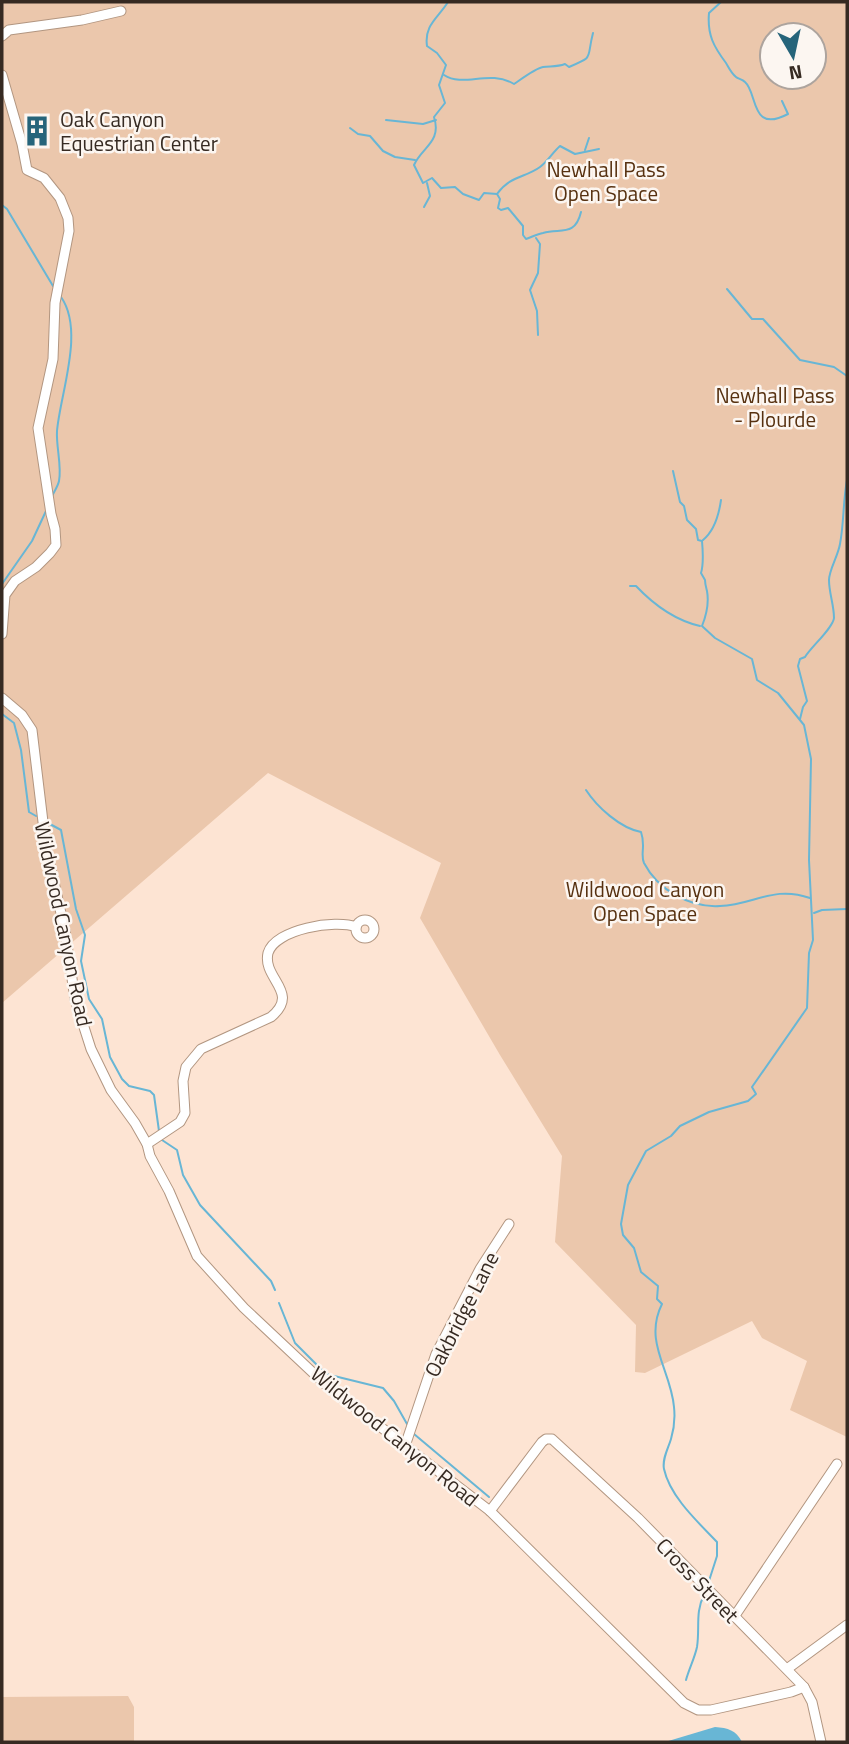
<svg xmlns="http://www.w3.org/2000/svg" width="849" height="1744" font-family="'Titillium Web',sans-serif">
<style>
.green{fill:#ebc7ac;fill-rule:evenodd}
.water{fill:#68b6d5}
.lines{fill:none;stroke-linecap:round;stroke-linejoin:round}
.stream{stroke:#68b6d5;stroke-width:2}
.minor-casing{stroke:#b29681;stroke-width:11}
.minor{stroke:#fff;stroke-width:9}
.labels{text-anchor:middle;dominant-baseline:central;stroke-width:5;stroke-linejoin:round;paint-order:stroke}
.poi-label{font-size:21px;fill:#362a22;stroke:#fcf6f1;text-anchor:start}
.park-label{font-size:21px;fill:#573110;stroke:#fcf6f1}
.street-label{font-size:21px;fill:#362a22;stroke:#fcf6f1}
</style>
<rect width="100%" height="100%" fill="#fde4d3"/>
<g class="green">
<path d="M2 2H847V1437L790 1410 807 1361 762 1338 752 1321 645 1373 635 1372 636 1325 555 1242 562 1156 500 1055 420 918 441 863 268 773 2 1003ZM772 35H814V77H772Z"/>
<polygon points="128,1696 134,1707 134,1742 2,1742 2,1697"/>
</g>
<path class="water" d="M715 1727C728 1728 736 1730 742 1742H665Z"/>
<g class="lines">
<g class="stream">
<path d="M448 2C438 18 424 25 427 46L437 53 446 65 439 85 445 103 434 117C442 142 422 147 414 165L423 183 432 178 441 188 455 187 463 194 479 200 484 193 497 194 500 199 498 208 501 210 508 208 523 226V235L526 239C532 237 537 234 543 233 561 228 575 237 581 212"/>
<path d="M721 2 709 13C707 35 714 47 726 63 729 68 731 73 736 77 738 79 742 79 745 82 758 93 750 134 788 114L782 101"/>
<path d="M444 75C464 88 489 69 514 84 520 80 536 68 543 67 551 66 557 67 565 64L569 67C595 56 586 60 593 33"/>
<polyline points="386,120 423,124 436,120"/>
<polyline points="350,128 358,134 370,136 383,151 395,157 415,160"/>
<polyline points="585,150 589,138"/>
<path d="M497 194C511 175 525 178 540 167 548 161 553 152 560 146L575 154 599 149"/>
<polyline points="2,205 7,209 53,286"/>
<polyline points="424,207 430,196 427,183"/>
<polyline points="536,238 540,244 538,273 530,290 537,311 538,335"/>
<polyline points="727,289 752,319 763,319 800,360 834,367 847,376"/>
<path d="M673 471 680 502 684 506 687 520 696 529 698 540 702 541C703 552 704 563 701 573L705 580C705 584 706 587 707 591 709 602 706 616 702 626L715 638 752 659 757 680 778 693 804 725 811 759 809 860 813 940 809 953 807 1008 752 1087 756 1094 748 1101 709 1112 680 1126 671 1136 646 1151 628 1185 621 1224 623 1235 634 1248 641 1272 658 1286 657 1299 662 1304C643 1342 671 1370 674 1407 675 1416 674 1429 671 1439 668 1449 662 1459 664 1469 670 1497 699 1523 717 1542V1556L708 1584"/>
<path d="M52 496C54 492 58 486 59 481 62 466 56 447 57 431 60 394 85 331 61 297"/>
<path d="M703 540C714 531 719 514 721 500"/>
<polyline points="2,584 32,541 46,511"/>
<path d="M630 586H636C654 605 674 620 700 626"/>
<polyline points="2,714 14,723 21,750 29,812 36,816"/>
<path d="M800 719 803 707 807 701 798 666 800 659 805 657C811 647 833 628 834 618 834 605 829 593 829 580 829 570 838 556 840 544 844 523 843 501 847 480"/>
<path d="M586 790C597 807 620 828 641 832 646 846 640 854 644 863 658 890 690 908 720 906 754 905 773 885 810 898"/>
<polyline points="48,823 61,830 76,909 85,935 81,961 89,999 102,1019 110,1057 122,1079 129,1086 150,1091 154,1095 159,1131"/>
<polyline points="814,913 822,910 847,909"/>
<polyline points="162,1140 177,1150 183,1175 200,1205 271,1281 275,1290"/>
<polyline points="279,1303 295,1343 326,1374 383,1388 394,1401 407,1424"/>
<polyline points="414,1434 489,1497"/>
<path d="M686 1680C689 1669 695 1657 697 1647 700 1628 695 1612 704 1595"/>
</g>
<g class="minor-casing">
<g id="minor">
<polyline points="2,36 9,30 82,20 121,11"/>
<polyline points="2,75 22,144 27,170 44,178 60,198 68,218 69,231 55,303 53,359 38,428 51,514 55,529 56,545 50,553 36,567 15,581 5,595 2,634"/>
<polyline points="2,698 22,715 32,730 46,847 65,931 75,999 91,1049 111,1090 135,1123 147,1144 150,1156 169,1191 197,1256 244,1308 326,1385 490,1511 684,1703 698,1710 711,1710 791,1692 804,1687"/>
<circle cx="365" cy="929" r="9"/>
<path d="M147 1144 180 1122 185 1113 183 1081 186 1067 201 1049 271 1017C301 992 262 979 268 953 275 929 336 919 356 927"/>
<polyline points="405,1446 436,1354 480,1269 509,1224"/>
<polyline points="490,1511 542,1442 546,1439 552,1439 638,1518 804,1687 812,1702 821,1742"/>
<polyline points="734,1617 837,1464"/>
<polyline points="787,1669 847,1625"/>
</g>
</g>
<use href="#minor" class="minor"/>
</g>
<defs>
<g id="building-bare" transform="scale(2.415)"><path d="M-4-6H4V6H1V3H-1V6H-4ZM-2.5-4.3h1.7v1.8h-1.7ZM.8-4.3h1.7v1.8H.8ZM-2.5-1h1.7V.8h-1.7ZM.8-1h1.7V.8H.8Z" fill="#26647a" stroke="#fcf6f1" stroke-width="2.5" paint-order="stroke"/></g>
</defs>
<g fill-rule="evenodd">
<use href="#building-bare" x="37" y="131"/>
</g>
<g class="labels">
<g class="poi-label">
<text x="60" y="119">Oak Canyon<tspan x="60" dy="24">Equestrian Center</tspan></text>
</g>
<g class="park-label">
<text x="606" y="169">Newhall Pass<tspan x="606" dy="24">Open Space</tspan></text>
<text x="775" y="395">Newhall Pass<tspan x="775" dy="24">- Plourde</tspan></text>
<text x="645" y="889">Wildwood Canyon<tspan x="645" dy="24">Open Space</tspan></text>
</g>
<g class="street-label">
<text transform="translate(64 924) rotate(78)">Wildwood Canyon Road</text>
<text transform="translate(461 1314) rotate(-63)">Oakbridge Lane</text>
<text transform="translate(395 1436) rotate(39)">Wildwood Canyon Road</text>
<text transform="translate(698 1580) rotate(46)">Cross Street</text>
</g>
</g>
<rect width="849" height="1744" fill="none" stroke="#362a22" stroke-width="7"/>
<g transform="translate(793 56) rotate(171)"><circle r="33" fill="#fcf6f1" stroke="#ada49e" stroke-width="2"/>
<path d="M0-5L12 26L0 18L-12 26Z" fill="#26647a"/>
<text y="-10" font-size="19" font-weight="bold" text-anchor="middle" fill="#362a22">N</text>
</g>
</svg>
